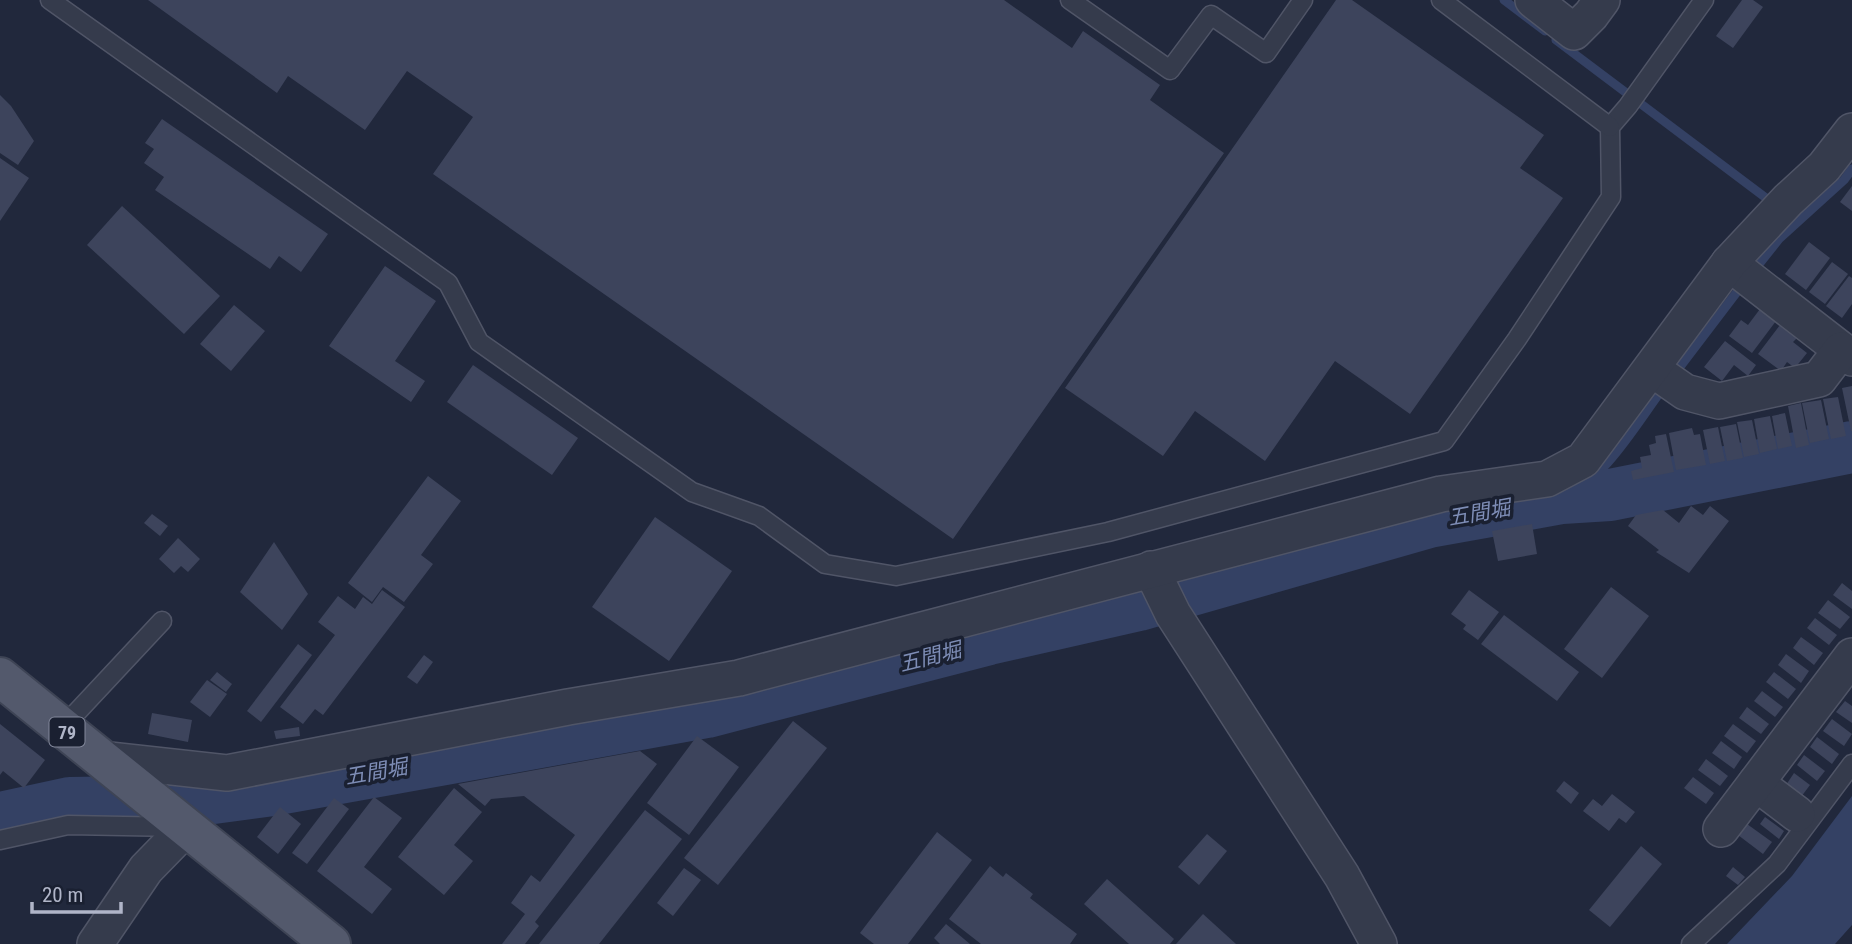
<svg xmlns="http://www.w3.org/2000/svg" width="1852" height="944" font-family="'Roboto Condensed','Noto Sans JP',sans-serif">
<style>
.water{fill:#344164}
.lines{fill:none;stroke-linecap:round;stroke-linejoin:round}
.stream{stroke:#344164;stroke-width:9}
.river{stroke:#344164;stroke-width:52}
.building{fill:#3d445c}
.lane-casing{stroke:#505567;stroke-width:21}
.street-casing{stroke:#505567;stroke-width:38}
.primary-casing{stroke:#3e4455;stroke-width:42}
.lane{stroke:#353b4c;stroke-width:18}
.street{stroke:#353b4c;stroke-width:35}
.primary{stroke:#53596c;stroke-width:38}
.labels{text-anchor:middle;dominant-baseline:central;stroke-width:7;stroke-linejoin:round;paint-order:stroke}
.shield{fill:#1a2031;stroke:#83889b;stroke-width:2}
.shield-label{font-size:18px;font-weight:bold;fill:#b0b5c8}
.water-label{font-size:21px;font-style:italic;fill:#7e8db6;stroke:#1a2031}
</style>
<rect width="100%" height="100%" fill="#21283c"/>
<polygon class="water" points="1852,796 1852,925 1835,944 1727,944 1792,876"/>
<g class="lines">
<g class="stream">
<polyline points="1504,0 1545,31"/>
<polyline points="1556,40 1774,204"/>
<polyline points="1752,273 1779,239 1844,180 1852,169"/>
<polyline points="1673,376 1743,284"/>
<path d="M1562 498C1605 480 1636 424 1664 387"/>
</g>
<polyline class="river" points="0,818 70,803 191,801 273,790 707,712 989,639 1139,605 1429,522 1562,498 1610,495 1852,447"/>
</g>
<g class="building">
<polygon points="148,0 1004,0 1072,48 1083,31 1160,85 1150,100 1224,153 953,539 433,174 473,117 407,71 365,130 288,76 277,93"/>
<polygon points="1336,0 1352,0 1544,135 1520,168 1563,198 1410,414 1335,361 1265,461 1195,411 1163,456 1065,388"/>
<polygon points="1742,0 1753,0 1763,7 1733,48 1716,36"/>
<polygon points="0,95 11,106 34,141 18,165 0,153"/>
<polygon points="162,119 328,234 301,272 279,256 270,269 155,190 164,177 144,163 154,149 145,143"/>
<polygon points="0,158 29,178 0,221"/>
<polygon points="1852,186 1852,211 1840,202"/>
<polygon points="122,206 220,296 184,334 87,245"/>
<polygon points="1809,242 1830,258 1806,290 1785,274"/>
<polygon points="1832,262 1848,274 1825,304 1809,292"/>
<polygon points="385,266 436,301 395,361 425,381 411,402 329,346"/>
<polygon points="1849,276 1852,278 1852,304 1842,318 1826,306"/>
<polygon points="234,305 265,331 231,371 200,344"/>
<polygon points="1760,309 1776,321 1752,353 1729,336 1741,320 1748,325"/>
<polygon points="1780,325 1797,338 1793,342 1807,353 1795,368 1787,362 1781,371 1758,354"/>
<polygon points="1725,341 1756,365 1748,376 1734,365 1722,381 1704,367"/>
<polygon points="473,365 578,438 552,475 447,402"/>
<polygon points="1852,386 1852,431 1851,431 1842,388"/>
<polygon points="1838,397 1846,436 1831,439 1823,399"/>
<polygon points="1821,400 1829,439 1810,443 1802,403"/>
<polygon points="1801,403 1809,445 1796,448 1788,406"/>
<polygon points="1785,413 1792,446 1778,449 1772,416"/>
<polygon points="1770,416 1777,449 1760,453 1754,419"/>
<polygon points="1752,420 1759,454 1744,457 1737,422"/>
<polygon points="1736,424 1743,458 1727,461 1720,427"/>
<polygon points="1718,427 1725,461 1710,464 1703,430"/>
<polygon points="1692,428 1694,435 1700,434 1706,465 1676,470 1669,433"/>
<polygon points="1666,434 1674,472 1633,480 1631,471 1642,468 1640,457 1651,455 1649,445 1656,443 1655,436"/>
<polygon points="428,476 461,501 421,555 433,564 404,602 383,587 372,602 348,583"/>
<polygon points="1691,506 1703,515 1710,506 1729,521 1689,573 1656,552 1659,550 1628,526 1636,515 1663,510 1679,523"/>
<polygon points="152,514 168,526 160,536 144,523"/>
<polygon points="655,517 732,571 669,661 592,607"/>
<polygon points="1532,524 1537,554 1498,561 1492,531"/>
<polygon points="178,538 200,559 188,572 181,566 174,573 159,559"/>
<polygon points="274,542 308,594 282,630 240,592"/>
<polygon points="1842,583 1852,591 1852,609 1833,595"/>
<polygon points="1611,587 1649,616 1602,678 1564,649"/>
<polygon points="382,590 405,607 323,715 315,709 303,724 280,707 335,635 318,622 338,596 355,609 363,597 372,604"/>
<polygon points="1469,590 1499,612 1478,640 1463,629 1466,625 1451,614"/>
<polygon points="1828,600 1850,617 1840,629 1818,613"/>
<polygon points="1504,615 1579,672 1557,701 1481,644"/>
<polygon points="1815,618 1837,635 1829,645 1807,628"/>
<polygon points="1801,637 1823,653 1814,665 1793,648"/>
<polygon points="298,644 312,655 261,722 247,711"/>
<polygon points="1786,654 1809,671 1801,683 1778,665"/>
<polygon points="424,655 433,662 417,684 407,677"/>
<polygon points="217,672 232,684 226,692 210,680"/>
<polygon points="1774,672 1796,689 1788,699 1766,682"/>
<polygon points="207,680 227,694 210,717 190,702"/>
<polygon points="1762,691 1783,707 1775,717 1754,701"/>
<polygon points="1845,701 1852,706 1852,723 1836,712"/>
<polygon points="1747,707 1769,724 1761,734 1739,718"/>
<polygon points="152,713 192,720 188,742 148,734"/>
<polygon points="1832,719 1852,734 1844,746 1823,731"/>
<polygon points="793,721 827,748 718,885 684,858"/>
<polygon points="0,724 45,760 24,788 3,771 0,775"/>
<polygon points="1733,724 1756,741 1747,753 1724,736"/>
<polygon points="299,727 300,736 276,739 274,731"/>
<polygon points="697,736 739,767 689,835 647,803"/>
<polygon points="1817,737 1839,754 1832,764 1810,747"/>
<polygon points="1721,741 1742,757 1734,769 1712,753"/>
<polygon points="640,751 657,764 535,922 539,926 525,944 502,944 525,914 511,903 531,875 540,882 575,835 524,796 491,799 485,806 458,784"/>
<polygon points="1804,755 1825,771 1817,781 1797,765"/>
<polygon points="1706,759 1728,776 1720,786 1698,770"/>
<polygon points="1794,773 1810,785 1801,797 1786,785"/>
<polygon points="1693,777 1714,793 1706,804 1684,788"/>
<polygon points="1564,781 1579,793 1571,804 1556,791"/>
<polygon points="454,788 482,812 454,845 473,861 444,895 398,857"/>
<polygon points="1612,794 1635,812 1626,823 1619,818 1609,831 1583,811 1593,799 1602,806"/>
<polygon points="374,797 402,818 364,867 392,889 372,914 317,871"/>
<polygon points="334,798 349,809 307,864 292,853"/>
<polygon points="280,807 301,824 278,854 257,837"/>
<polygon points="645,810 682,839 599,944 539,944"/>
<polygon points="1765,817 1784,831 1779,839 1760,824"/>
<polygon points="1747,824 1772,842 1763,854 1738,835"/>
<polygon points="937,832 972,860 908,944 874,944 860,933"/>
<polygon points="1207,834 1227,851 1199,885 1178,867"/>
<polygon points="1641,846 1662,864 1610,927 1589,910"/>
<polygon points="990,866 1003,877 1006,873 1033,894 1030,898 1077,934 1070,944 981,944 949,919"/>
<polygon points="1733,867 1745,877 1738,885 1726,876"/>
<polygon points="684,868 701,880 673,916 657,903"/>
<polygon points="1107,879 1174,939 1170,944 1129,944 1084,904"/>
<polygon points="1203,914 1236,944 1176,944"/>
<polygon points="946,924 970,944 940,944 934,938"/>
</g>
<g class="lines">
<g class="lane-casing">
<g id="lane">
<polyline points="50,0 448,283 479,342 692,492 759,516 825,564 896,576 1108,532 1444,441 1517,339 1611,197 1610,127 1628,106 1704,0"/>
<polyline points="1070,0 1170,70 1211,15 1266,53 1303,0"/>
<polyline points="1441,0 1610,127"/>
<polyline points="62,728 162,621"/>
<polyline points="0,840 68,825 179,827"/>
<polyline points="1691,944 1777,864 1852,764"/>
</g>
</g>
<g class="street-casing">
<g id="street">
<polyline points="1533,0 1574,32 1591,15 1602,0"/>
<polyline points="1729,263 1852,358"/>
<polyline points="1652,369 1685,392 1719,401 1819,379 1841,350"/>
<polyline points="1151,569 1173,614 1342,876 1379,944"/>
<polyline points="100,759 227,773 568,707 739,678 1441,494 1547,479 1583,460 1729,263 1788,200 1824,167 1852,131"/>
<polyline points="1756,783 1797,814"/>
<polyline points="1721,829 1852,656"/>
<polyline points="95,944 146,869 186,828"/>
</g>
</g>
<g class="primary-casing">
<polyline id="primary" points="0,677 331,944"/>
</g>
<use href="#lane" class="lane"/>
<use href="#street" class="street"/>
<use href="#primary" class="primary"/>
</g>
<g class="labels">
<rect class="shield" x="49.5" y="717.5" width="35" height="29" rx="5"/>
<g class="shield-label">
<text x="67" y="732">79</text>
</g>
<g class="water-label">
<text transform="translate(1479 513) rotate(-10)">五間堀</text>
<text transform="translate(930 657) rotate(-14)">五間堀</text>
<text transform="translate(376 772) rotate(-10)">五間堀</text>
</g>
</g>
<path d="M32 902v10h89v-10" fill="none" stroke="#b0b5c8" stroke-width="3.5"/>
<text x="42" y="902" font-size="21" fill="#b0b5c8" stroke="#1a2031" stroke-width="5" paint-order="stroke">20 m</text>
</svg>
